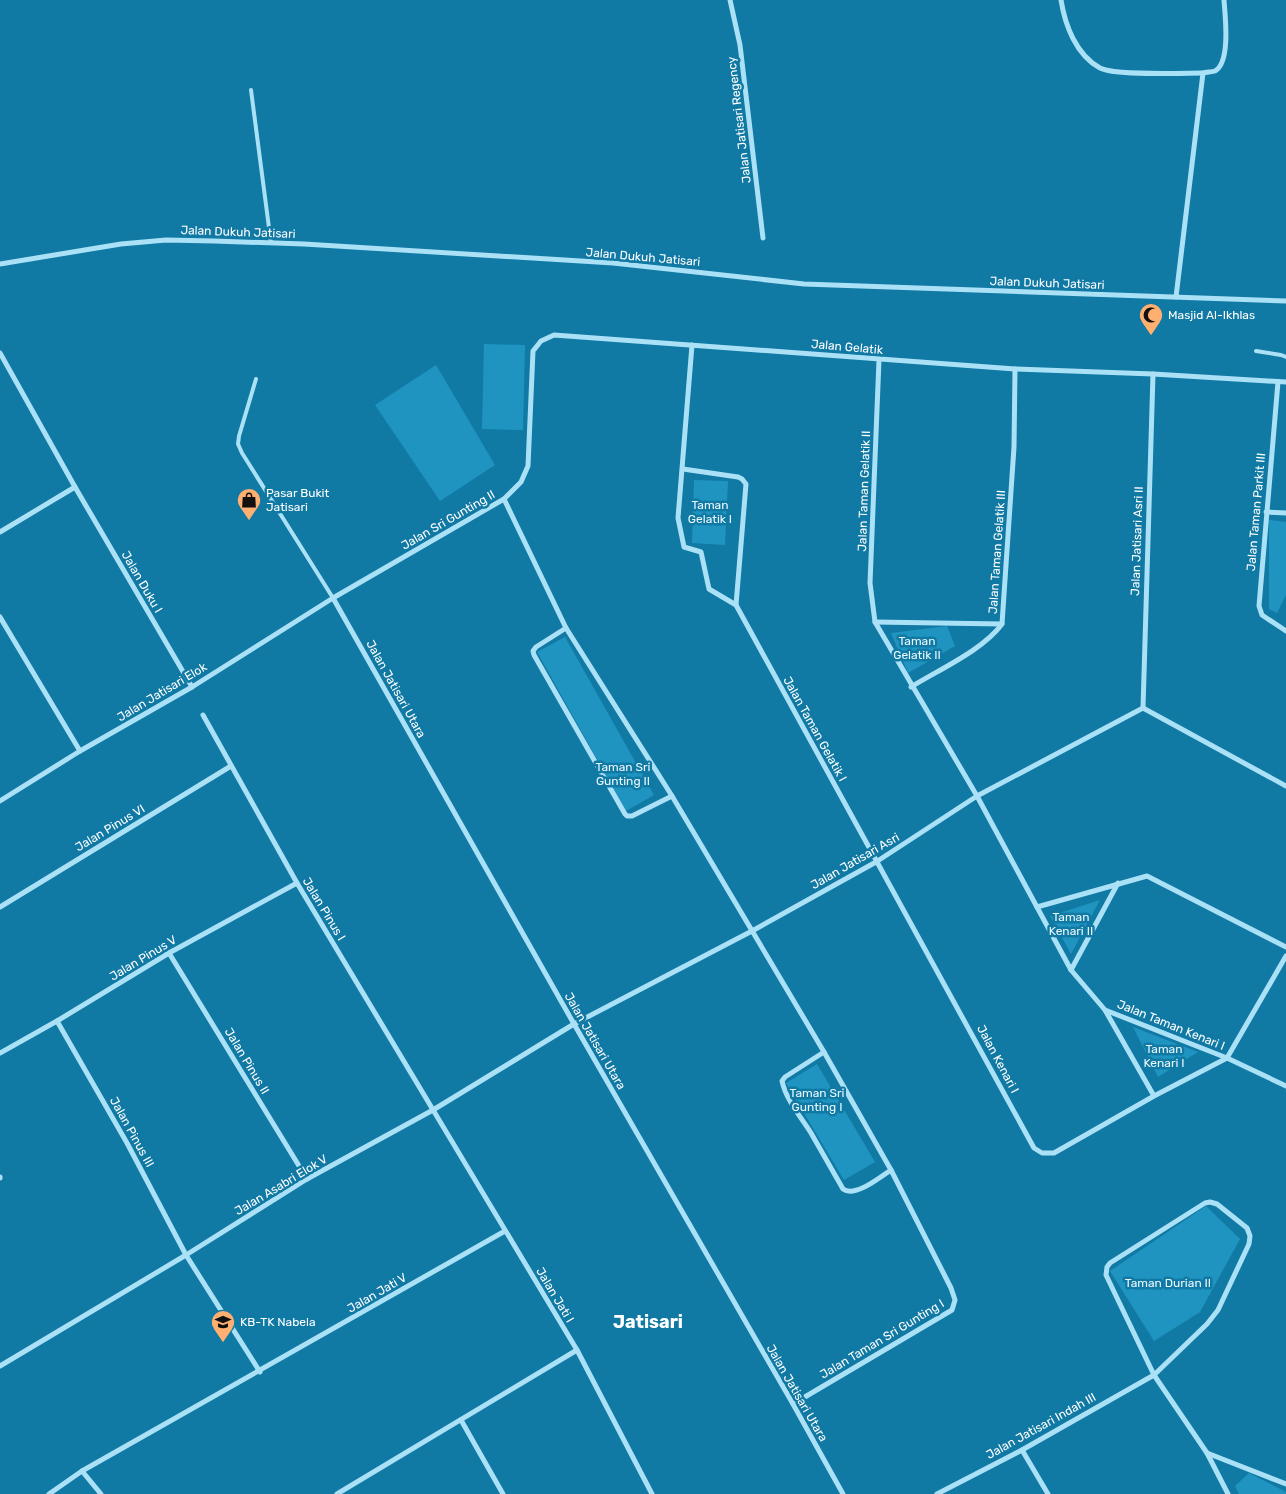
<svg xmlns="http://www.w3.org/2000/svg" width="1286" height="1494" font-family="Rubik,sans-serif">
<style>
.green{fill:#2094c1}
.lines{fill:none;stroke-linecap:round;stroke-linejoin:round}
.lane{stroke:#abe1f6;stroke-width:4}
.street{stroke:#abe1f6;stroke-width:5}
.labels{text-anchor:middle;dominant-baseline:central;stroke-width:5;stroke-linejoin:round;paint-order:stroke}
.street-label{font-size:12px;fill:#fff;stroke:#1079a4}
.poi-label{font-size:12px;fill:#fff;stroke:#1079a4;text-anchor:start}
.park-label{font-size:12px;fill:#eaf9fe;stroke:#1079a4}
.district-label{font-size:18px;font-weight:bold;fill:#fff;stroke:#1079a4}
</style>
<rect width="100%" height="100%" fill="#1079a4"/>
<g class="green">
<polygon points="484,344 525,345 523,430 482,429"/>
<polygon points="436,365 495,465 440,501 375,405"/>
<polygon points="694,480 728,481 725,545 692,543"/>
<polygon points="1269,520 1286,522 1286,595 1277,613 1269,609"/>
<polygon points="947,626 955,646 908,673 891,633"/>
<polygon points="565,637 654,795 626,811 537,652"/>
<polygon points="1100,900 1071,954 1050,916"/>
<polygon points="1133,1027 1198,1052 1158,1077"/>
<polygon points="817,1064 875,1162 844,1180 786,1083"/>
<polygon points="1206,1206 1240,1239 1200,1312 1154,1341 1110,1271"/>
<polygon points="1249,1473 1286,1492 1286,1494 1239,1494 1235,1486"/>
</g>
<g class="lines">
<g class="lane">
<polyline points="251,90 271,243"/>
<polyline points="1256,351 1281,355 1286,357"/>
<polyline points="256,379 239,436 238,444 242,453 333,598"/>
</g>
<g class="street">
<polyline points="730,0 740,45 763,238"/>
<path d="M1061 0C1065 25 1076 55 1100 68 1116 76 1182 73 1203 73 1206 72 1212 72 1215 71 1231 62 1225 15 1224 0"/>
<polyline points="0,264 121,244 166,240 214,241 304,244 613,263 804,284 1286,301"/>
<polyline points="1176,297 1203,73"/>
<polyline points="692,345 678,518 684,547 701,552 709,589 736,605 1034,1148 1042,1153 1054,1153 1154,1096 1227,1058 1105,1010 1154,1096"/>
<polyline points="0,353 75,487 192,687"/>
<polyline points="879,360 870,583 875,622 977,796 1071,970 1105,1010"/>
<polyline points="1278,382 1259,606 1262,615 1286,631"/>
<polyline points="683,469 738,477 742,479 746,484 736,605"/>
<polyline points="504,499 566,628 672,796 824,1052 891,1170 951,1288 955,1300 952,1310 793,1404"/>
<polyline points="1266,512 1286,513"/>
<polyline points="0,532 75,487"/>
<polyline points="333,598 574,1024 793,1404 843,1494"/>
<polyline points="0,617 80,751"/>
<polyline points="875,622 1002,624"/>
<polyline points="566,628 536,647 533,651 534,655 625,814 627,816 632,816 672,796"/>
<path d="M911 687C940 669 983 650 1002 624L1014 447 1015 369"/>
<polyline points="1143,708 1153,374"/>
<polyline points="1143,708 1286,786"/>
<polyline points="203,715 297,883 577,1350 652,1494"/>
<polyline points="0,801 80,751 192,687 333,598 504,499 521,482 528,466 533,351 541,341 554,335 1015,369 1153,374 1286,382"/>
<polyline points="0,907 231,766"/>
<polyline points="1037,907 1147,876 1286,947"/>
<polyline points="169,953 307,1179"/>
<polyline points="1286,956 1227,1058 1286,1086"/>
<polyline points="1071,970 1118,883"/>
<polyline points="57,1021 127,1143 186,1255 260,1372"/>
<path d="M824 1052 785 1077 782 1081C786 1100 801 1117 811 1133 822 1152 832 1170 843 1189 855 1198 880 1177 891 1170"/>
<polyline points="0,1053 57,1021 169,953 297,883"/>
<polyline points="0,1177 0,1178"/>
<polyline points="0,1366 186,1255 307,1179 433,1110 574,1024 752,931 876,862 977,796 1143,708"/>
<polyline points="461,1420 503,1494"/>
<polyline points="1022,1450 1048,1494"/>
<polyline points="1207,1453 1286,1484"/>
<polyline points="82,1471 101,1494"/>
<polyline points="49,1494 82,1471 505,1231"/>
<polyline points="337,1494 577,1350"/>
<polyline points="937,1494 1022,1450 1154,1375 1207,1324 1218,1310 1249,1244 1250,1236 1247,1228 1217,1204 1210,1202 1205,1203 1110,1263 1107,1267 1106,1275 1154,1375 1207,1453 1228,1494"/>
</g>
</g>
<defs>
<g id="mosque-pin" transform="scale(1.25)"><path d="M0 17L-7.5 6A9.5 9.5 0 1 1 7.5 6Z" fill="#ffaf70" stroke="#1079a4"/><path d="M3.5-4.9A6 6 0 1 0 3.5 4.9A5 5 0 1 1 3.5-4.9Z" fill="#111"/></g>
<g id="shop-pin" transform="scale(1.25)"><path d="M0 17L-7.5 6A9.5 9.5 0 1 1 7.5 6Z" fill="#ffaf70" stroke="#1079a4"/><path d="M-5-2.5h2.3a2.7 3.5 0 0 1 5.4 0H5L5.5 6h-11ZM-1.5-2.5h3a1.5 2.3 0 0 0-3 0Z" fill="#111"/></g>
<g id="school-pin" transform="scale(1.25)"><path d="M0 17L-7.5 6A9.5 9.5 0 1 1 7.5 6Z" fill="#ffaf70" stroke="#1079a4"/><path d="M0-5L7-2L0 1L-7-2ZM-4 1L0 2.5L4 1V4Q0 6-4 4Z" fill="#111"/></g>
</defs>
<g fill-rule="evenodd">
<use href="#mosque-pin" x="1151" y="315"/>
<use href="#shop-pin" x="249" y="500"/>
<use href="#school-pin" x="223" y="1322"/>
</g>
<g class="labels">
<g class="street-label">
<text transform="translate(739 120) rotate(-97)">Jalan Jatisari Regency</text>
<text transform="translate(238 232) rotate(2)">Jalan Dukuh Jatisari</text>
<text transform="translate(643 257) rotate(5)">Jalan Dukuh Jatisari</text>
<text transform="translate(1047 283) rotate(2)">Jalan Dukuh Jatisari</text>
<text transform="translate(847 347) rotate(5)">Jalan Gelatik</text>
<text transform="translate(864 491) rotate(-88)">Jalan Taman Gelatik II</text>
<text transform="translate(1256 512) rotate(-85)">Jalan Taman Parkit III</text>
<text transform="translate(448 520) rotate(-30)">Jalan Sri Gunting II</text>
<text transform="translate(1137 541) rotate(-88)">Jalan Jatisari Asri II</text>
<text transform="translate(997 552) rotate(-86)">Jalan Taman Gelatik III</text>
<text transform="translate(142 582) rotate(60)">Jalan Duku I</text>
<text transform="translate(396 689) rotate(61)">Jalan Jatisari Utara</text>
<text transform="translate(162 692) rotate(-31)">Jalan Jatisari Elok</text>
<text transform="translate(815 729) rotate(61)">Jalan Taman Gelatik I</text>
<text transform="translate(110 828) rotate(-31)">Jalan Pinus VI</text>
<text transform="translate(855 861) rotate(-30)">Jalan Jatisari Asri</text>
<text transform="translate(324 909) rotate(59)">Jalan Pinus I</text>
<text transform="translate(143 958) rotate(-31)">Jalan Pinus V</text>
<text transform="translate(1171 1025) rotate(22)">Jalan Taman Kenari I</text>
<text transform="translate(595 1041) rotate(60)">Jalan Jatisari Utara</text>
<text transform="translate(998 1059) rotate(62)">Jalan Kenari I</text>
<text transform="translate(247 1061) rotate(59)">Jalan Pinus II</text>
<text transform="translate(132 1132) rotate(61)">Jalan Pinus III</text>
<text transform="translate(281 1185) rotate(-31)">Jalan Asabri Elok V</text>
<text transform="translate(377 1293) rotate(-30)">Jalan Jati V</text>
<text transform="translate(555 1295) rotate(59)">Jalan Jati I</text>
<text transform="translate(882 1339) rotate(-31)">Jalan Taman Sri Gunting I</text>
<text transform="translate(797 1393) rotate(60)">Jalan Jatisari Utara</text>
<text transform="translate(1041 1426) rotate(-29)">Jalan Jatisari Indah III</text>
</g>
<g class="poi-label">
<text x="1168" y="315">Masjid Al-Ikhlas</text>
<text x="266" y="493">Pasar Bukit<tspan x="266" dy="14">Jatisari</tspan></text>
<text x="240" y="1322">KB-TK Nabela</text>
</g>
<g class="park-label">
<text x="710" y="505">Taman<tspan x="710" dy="14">Gelatik I</tspan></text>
<text x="917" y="641">Taman<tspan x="917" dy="14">Gelatik II</tspan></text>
<text x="623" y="767">Taman Sri<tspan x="623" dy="14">Gunting II</tspan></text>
<text x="1071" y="917">Taman<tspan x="1071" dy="14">Kenari II</tspan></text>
<text x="1164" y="1049">Taman<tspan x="1164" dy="14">Kenari I</tspan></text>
<text x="817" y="1093">Taman Sri<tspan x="817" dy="14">Gunting I</tspan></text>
<text x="1168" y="1283">Taman Durian II</text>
</g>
<g class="district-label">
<text x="648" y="1322">Jatisari</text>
</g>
</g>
</svg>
